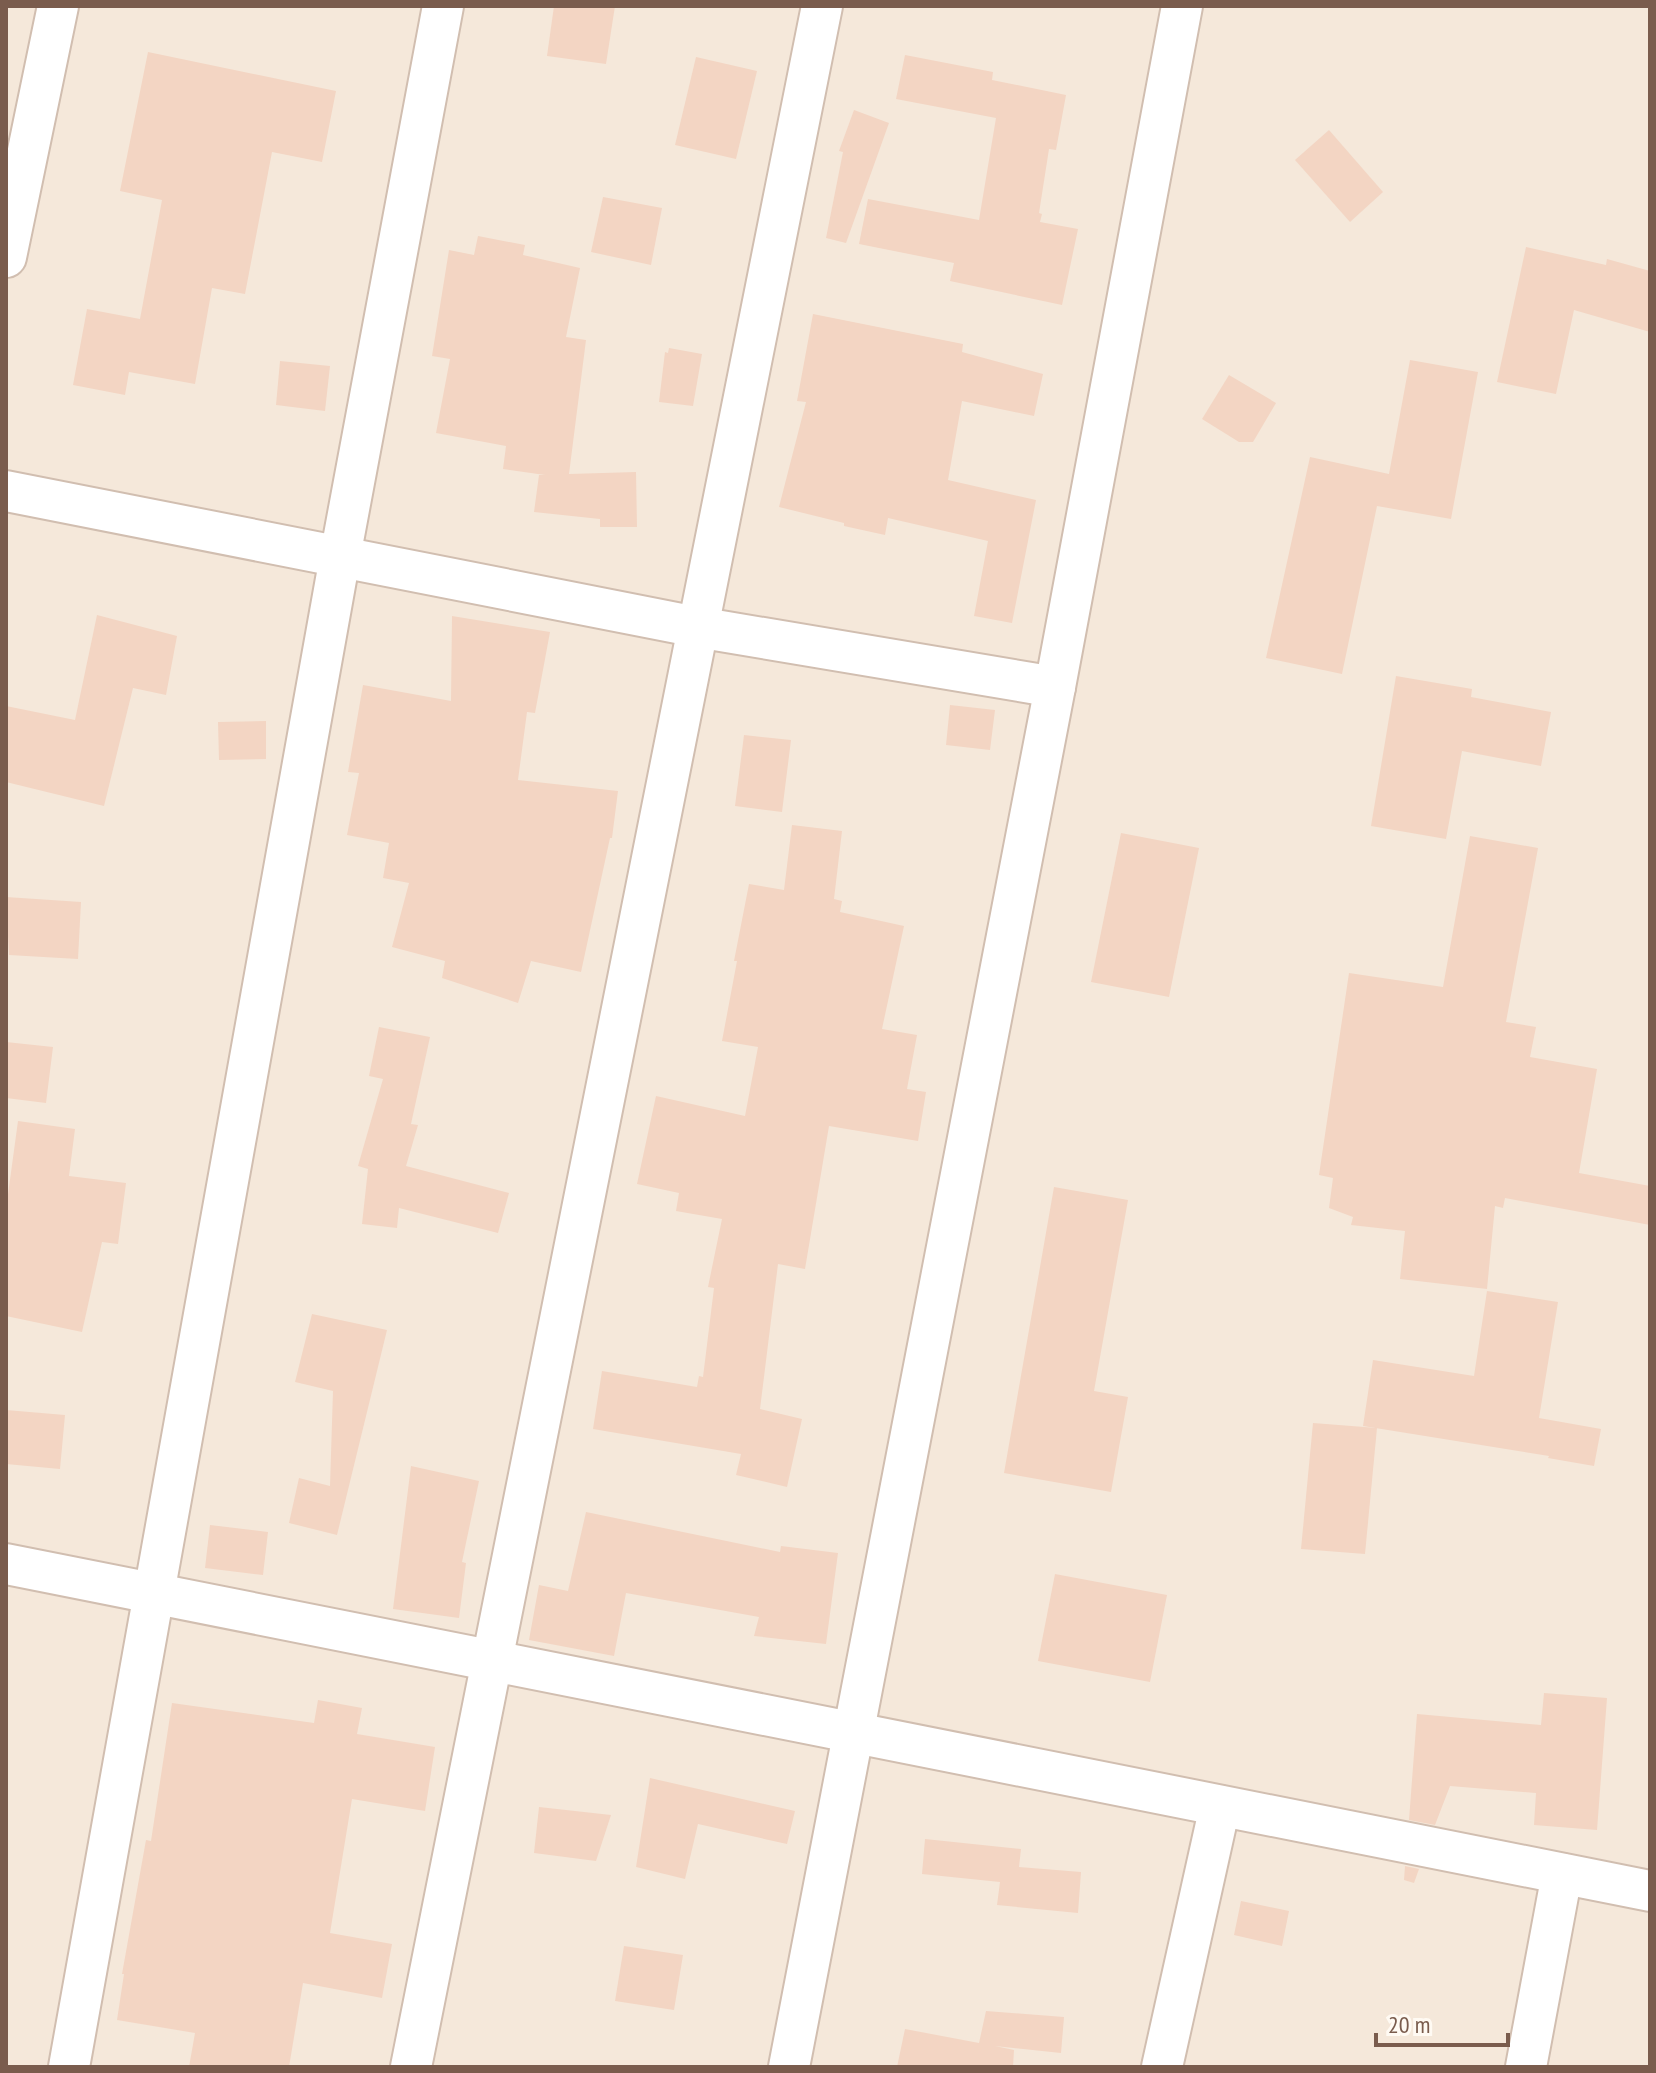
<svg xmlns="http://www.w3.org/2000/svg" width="1656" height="2073" font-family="'PT Sans Narrow',sans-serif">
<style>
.residential{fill:#f5e8da}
.building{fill:#f3d5c3}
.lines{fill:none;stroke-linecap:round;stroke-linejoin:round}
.minor-casing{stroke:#d1beb0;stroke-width:44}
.minor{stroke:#fff;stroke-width:40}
</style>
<rect width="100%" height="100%" fill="#fdf6ec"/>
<rect class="residential" x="6" y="6" width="1644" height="2061"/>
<g class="building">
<polygon points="554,6 615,6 606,64 547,56"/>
<polygon points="148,52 336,91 322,162 272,152 245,294 212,288 195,384 129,372 125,395 73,385 87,309 140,319 162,200 120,191"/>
<polygon points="905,55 993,72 992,80 1066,95 1056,150 1049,149 1039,213 1042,214 1040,222 1078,229 1062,305 950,281 954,263 859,244 868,199 979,220 996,118 896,99"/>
<polygon points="696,57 757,71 736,159 675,145"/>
<polygon points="854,110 889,123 846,243 826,238 843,152 839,151"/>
<polygon points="1329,130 1383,192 1350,222 1295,160"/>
<polygon points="603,197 662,208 651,265 591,252"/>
<polygon points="478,236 525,245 523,255 580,268 566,337 586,340 569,474 636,472 637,527 600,527 600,519 534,512 539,475 545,475 503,469 506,446 436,433 450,359 432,356 449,250 474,255"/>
<polygon points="1526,247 1606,265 1607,259 1650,271 1650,332 1574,310 1556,394 1497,382"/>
<polygon points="813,314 963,344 962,352 1043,374 1034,416 962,401 948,480 1036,500 1012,623 974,616 988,541 888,518 885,535 844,526 844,523 779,507 806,402 797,401"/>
<polygon points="669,348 702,354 693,406 659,402 665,352 668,353"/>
<polygon points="1410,360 1478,372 1451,519 1377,506 1342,674 1266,658 1310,457 1389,474"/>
<polygon points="280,361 330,366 325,411 276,405"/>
<polygon points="1229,375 1276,403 1253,442 1239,442 1202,419"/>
<polygon points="97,615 177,636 166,695 133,688 104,806 6,782 6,706 75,720"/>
<polygon points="452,616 550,632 535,713 527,712 518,780 618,791 612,838 610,838 581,972 531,961 518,1003 442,978 445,961 392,947 409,883 383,878 389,843 347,835 359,773 348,772 363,685 451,701"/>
<polygon points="1396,676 1472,689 1471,697 1551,712 1541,766 1462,751 1446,839 1371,826"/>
<polygon points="950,705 995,710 990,750 946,745"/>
<polygon points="266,721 266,759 219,760 218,722"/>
<polygon points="744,735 791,740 782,812 735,806"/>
<polygon points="792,825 842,831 834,899 842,901 840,912 904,926 882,1029 917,1035 907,1089 926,1092 918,1141 829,1126 805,1269 778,1264 760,1409 802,1419 787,1487 736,1475 741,1454 593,1429 602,1371 697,1387 699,1376 703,1377 714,1288 708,1287 722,1219 676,1211 679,1193 637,1184 656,1096 745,1116 758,1047 722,1041 737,961 734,961 749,884 784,890"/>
<polygon points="1121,833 1199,848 1169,997 1091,982"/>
<polygon points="1470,836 1538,848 1506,1022 1536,1027 1530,1057 1597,1069 1579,1173 1650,1186 1650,1225 1505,1198 1503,1208 1495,1206 1487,1289 1400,1279 1405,1231 1351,1225 1353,1217 1329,1208 1333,1178 1319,1175 1349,973 1443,987"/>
<polygon points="6,897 81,902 78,959 9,955"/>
<polygon points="379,1027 430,1037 411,1124 418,1125 406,1166 509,1193 498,1233 399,1208 397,1228 362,1224 368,1169 358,1166 383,1079 369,1076"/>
<polygon points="6,1042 53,1047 46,1103 6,1098"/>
<polygon points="18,1121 75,1129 69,1176 126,1183 118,1244 102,1242 82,1332 6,1316 6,1209"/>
<polygon points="1054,1187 1128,1200 1094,1391 1128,1397 1111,1492 1004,1473"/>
<polygon points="1487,1291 1558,1302 1539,1418 1601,1429 1594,1466 1548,1458 1549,1456 1363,1426 1373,1360 1474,1376"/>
<polygon points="312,1314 387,1330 337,1535 289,1523 299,1478 330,1486 333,1391 295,1382"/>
<polygon points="6,1410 65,1415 60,1469 6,1464"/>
<polygon points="1313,1423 1377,1428 1365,1554 1301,1549"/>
<polygon points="411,1466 479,1481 462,1562 466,1563 459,1618 393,1609"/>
<polygon points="586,1512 780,1552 781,1546 838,1553 826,1644 754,1636 759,1617 626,1593 614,1656 529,1640 539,1585 568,1591"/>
<polygon points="210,1525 268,1532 263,1575 205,1568"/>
<polygon points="1055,1574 1167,1595 1150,1682 1038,1661"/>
<polygon points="1544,1693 1607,1698 1597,1830 1534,1825 1536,1793 1450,1786 1435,1825 1409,1820 1417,1714 1541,1725"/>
<polygon points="318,1700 362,1708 357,1734 435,1747 425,1811 352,1799 330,1933 392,1944 382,1998 303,1983 289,2067 189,2067 195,2033 117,2020 124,1974 122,1974 146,1840 151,1841 172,1703 314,1723"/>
<polygon points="650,1778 795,1811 787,1844 698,1824 685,1879 636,1867"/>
<polygon points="539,1807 611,1815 596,1861 534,1853"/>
<polygon points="925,1839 1021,1849 1019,1867 1081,1872 1078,1913 997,1905 1000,1882 922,1874"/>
<polygon points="1405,1866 1419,1869 1414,1883 1404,1880"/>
<polygon points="1241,1901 1289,1911 1282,1946 1234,1935"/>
<polygon points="624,1946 683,1955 674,2010 615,2001"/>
<polygon points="986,2011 1064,2017 1061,2053 995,2046 1014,2050 1013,2067 897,2067 905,2029 979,2043"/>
</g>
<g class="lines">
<g class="minor-casing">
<g id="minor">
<polyline points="6,257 58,6"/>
<polyline points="6,491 697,627 1055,687"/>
<polyline points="6,1564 1650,1891"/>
<polyline points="69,2067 340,557 443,6"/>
<polyline points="411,2067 822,6"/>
<polyline points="789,2067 1055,687 1182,6"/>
<polyline points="1162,2067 1220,1806"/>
<polyline points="1526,2067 1562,1874"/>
</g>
</g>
<use href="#minor" class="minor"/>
</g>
<rect width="1656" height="2073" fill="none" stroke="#7a5c4d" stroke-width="16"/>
<path d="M1376 2033v12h132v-12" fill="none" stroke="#7a5c4d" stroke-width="4"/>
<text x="1388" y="2033" font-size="24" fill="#7a5c4d" stroke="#fffaf3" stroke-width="6" paint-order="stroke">20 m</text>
</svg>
